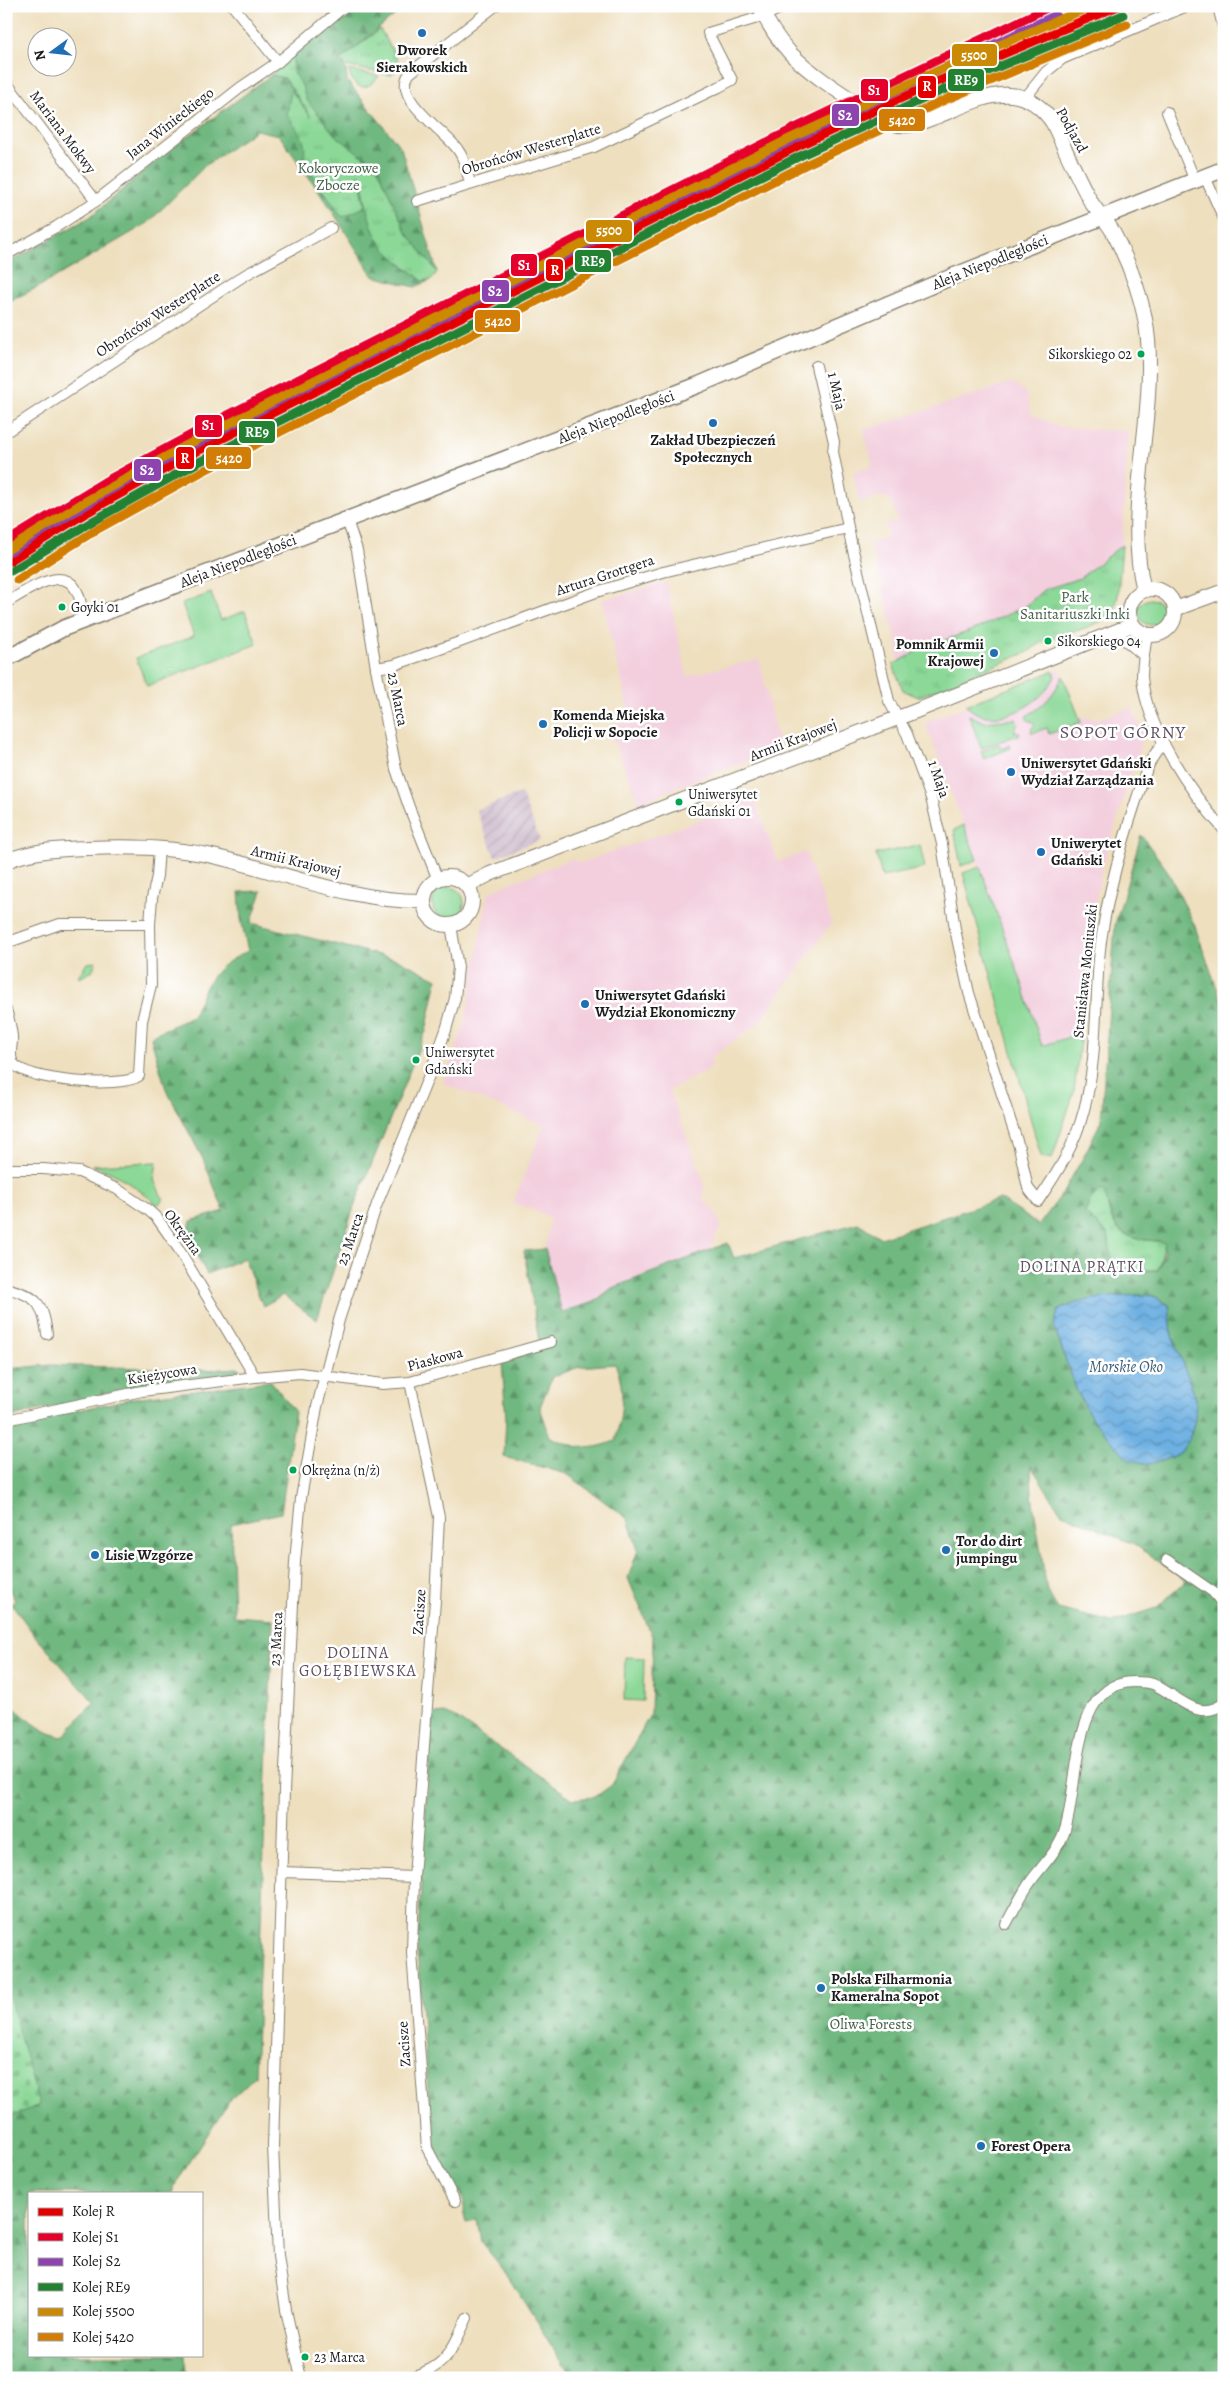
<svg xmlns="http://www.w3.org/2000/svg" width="1230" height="2384" font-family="Alegreya,serif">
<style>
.built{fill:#f3cfde}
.industrial{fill:url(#industrial-furrows)}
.grass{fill:#8bd897;stroke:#547a5a}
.forest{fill:url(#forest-firs);stroke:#466a4e;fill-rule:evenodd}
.cemetery{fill:url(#cemetery-stones);stroke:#547a5a}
.park{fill:url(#park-tufts);stroke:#547a5a}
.water{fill:url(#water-waves);stroke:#44667f}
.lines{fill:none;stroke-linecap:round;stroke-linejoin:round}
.street-casing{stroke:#857e6d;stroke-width:12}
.secondary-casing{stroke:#857e6d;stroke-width:16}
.primary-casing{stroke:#857e6d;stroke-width:18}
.street{stroke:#fff;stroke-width:10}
.secondary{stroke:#fff;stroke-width:14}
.primary{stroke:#fff;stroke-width:15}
.rail-1-casing{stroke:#fff;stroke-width:12}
.rail-2-casing{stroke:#fff;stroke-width:12}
.rail-3-casing{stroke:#fff;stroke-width:12}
.rail-4-casing{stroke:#fff;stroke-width:12}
.rail-5-casing{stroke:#fff;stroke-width:12}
.rail-6-casing{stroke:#fff;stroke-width:12}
.rail-1{stroke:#e50000;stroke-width:9}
.rail-2{stroke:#e4002b;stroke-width:9}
.rail-3{stroke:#8e44ad;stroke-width:9}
.rail-4{stroke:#238132;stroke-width:9}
.rail-5{stroke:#cb8a06;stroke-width:9}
.rail-6{stroke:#d27d06;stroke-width:9}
.poi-dot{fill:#1f6fb2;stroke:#fff;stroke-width:2}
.bus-dot{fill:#00a651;stroke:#fff;stroke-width:2}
.labels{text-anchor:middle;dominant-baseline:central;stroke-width:5;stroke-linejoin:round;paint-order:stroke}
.bus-label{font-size:14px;fill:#1c1c1c;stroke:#fff;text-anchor:start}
.poi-label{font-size:15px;font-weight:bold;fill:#1c1c1c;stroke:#fff;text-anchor:start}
.street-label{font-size:15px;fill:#1c1c1c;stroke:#fff}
.park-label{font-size:15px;fill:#435e47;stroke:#fff}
.neighbourhood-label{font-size:16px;letter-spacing:1px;fill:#5e5162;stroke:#fff}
.water-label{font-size:16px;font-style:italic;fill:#405f75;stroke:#fff}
.quarter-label{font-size:18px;letter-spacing:1px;fill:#5e5162;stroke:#fff}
.line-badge{stroke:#fff;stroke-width:2}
.badge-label{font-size:14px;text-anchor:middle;font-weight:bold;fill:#fff}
</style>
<defs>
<pattern id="industrial-furrows" width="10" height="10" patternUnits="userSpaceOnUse" patternTransform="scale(1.25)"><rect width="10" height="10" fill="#cfbdce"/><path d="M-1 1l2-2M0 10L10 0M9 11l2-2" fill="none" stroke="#b1a2b0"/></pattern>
<pattern id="forest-firs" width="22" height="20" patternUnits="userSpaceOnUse" patternTransform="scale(1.25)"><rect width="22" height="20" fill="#70b880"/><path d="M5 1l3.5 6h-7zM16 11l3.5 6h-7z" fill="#5b9568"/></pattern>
<pattern id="cemetery-stones" width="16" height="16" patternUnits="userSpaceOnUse" patternTransform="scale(1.25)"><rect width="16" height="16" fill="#8bd897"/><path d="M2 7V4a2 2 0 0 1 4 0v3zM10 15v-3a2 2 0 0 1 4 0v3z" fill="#77b982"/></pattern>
<pattern id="park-tufts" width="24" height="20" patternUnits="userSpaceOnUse" patternTransform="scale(1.25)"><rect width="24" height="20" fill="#8bd897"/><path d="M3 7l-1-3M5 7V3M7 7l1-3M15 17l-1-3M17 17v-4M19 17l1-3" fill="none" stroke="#77b982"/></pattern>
<pattern id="water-waves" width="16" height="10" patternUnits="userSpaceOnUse" patternTransform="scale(1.25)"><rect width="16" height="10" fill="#6db0e2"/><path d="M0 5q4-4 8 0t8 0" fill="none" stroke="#598eb6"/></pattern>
</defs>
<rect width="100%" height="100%" fill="#fff"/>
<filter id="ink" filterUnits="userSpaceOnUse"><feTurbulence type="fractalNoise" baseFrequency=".02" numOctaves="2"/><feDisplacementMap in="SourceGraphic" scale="10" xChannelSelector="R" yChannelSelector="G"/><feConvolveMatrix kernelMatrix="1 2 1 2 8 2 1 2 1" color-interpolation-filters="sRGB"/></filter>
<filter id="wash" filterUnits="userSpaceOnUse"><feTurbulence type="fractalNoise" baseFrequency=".0096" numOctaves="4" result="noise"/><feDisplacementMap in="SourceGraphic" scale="20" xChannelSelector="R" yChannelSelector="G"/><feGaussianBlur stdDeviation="1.12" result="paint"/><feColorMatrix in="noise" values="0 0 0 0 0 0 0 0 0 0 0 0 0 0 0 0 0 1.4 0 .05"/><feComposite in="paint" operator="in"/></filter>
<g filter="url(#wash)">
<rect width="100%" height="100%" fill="#eedfbe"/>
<g class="built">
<polygon points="1010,383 1025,391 1032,415 1060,427 1128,431 1122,545 1080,578 1043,590 1027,606 978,628 921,649 898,662 897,644 870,543 888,537 885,525 898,521 892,503 882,496 860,503 853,472 873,466 863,427 867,429"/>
<polygon points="666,582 687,676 759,659 780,750 703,777 639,803 608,727 631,721 602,600"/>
<polygon points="1060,669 1078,716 1099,719 1132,707 1143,736 1102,869 1092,918 1081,1033 1042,1046 1023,986 925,722"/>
<polygon points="751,790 778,862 805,852 832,922 758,1024 710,1058 713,1067 669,1090 704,1182 703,1200 715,1210 721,1225 710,1250 612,1288 594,1302 562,1312 545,1249 550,1219 542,1213 513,1203 544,1125 443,1083 465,1024 487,897 493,890 571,859 581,863 689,824 739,803 742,794"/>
</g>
<polygon class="industrial" points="521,793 540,840 495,857 476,810"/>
<g class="grass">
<path d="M349 70 379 76C367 92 352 91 349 70Z"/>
<polygon points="211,593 221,620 245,611 257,644 147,686 136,658 194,636 182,604"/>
<circle cx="1151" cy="612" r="13"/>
<path d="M1053 671 1055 676C1043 705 991 733 966 705Z"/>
<path d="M1063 676 1081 722 1049 734 1047 728 1032 733 1031 730 1035 724 1028 720 1026 716C1044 707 1055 693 1063 676Z"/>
<polygon points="969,715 984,722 1016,719 1018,724 1014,731 1021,734 981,748"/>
<polygon points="999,744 1001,749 1010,745 1011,748 984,759 981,751"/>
<polygon points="964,825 977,860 961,866 954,830"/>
<polygon points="920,845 925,868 882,877 876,854"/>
<polygon points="980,867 1023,986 1042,1046 1081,1033 1074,1092 1052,1159 1041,1157 963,873"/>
<circle cx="448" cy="903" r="16"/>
<path d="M157 1162 154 1180 163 1199 158 1205C137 1188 118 1173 92 1165Z"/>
<polygon points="625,1657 644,1658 643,1701 624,1700"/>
</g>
<g class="forest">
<polygon points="350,6 406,6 339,61 346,68 347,81 401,148 437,272 406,232 384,182 373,163 354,152 335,135 306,99 302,86 293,72 293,55"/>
<polygon points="271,75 284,78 320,129 350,159 360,175 367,207 379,241 396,259 423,281 431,280 415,287 373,276 328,204 279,135 256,130 206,165 148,223 40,286 6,303 6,264 90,217 163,155"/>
<polygon points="6,811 12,845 6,847"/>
<path d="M1141 835 1167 870 1194 924 1224 1008V2378H572L503 2269 481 2242 477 2220 466 2222 463 2210 464 2202 435 2147 431 2125 417 1952 431 1722 435 1714 445 1713 456 1718 573 1799 595 1797 612 1785 651 1713 653 1638 628 1578 638 1550 628 1519 567 1474 504 1457 506 1419 502 1362 540 1348 524 1251 545 1249 562 1312 594 1302 612 1288 728 1243 734 1258 858 1223 881 1238 1000 1199 1039 1225 1062 1194 1083 1158 1101 1121 1115 925ZM1109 1207C1114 1236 1133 1240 1160 1241L1165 1251 1158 1270 1114 1269 1108 1234 1085 1212ZM1139 1295 1154 1296 1169 1305 1172 1336 1196 1398 1181 1451C1164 1465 1149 1461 1129 1460L1092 1419 1077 1391 1054 1327 1058 1311 1117 1297ZM615 1364C626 1386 622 1417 615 1441 587 1452 578 1448 550 1437L540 1407 552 1377 579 1367ZM1031 1466 1062 1514 1134 1544 1186 1581 1156 1608 1112 1622 1058 1609 1047 1591 1032 1495Z"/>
<path d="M262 891 251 923 399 960 437 979 426 1031 354 1207 317 1320 283 1295 263 1306 244 1258 207 1274 187 1238 191 1221 224 1211 203 1159 166 1089 151 1038 154 1034 192 1017C209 981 210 969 248 951L241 919 239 892Z"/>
<polygon points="50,1365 205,1370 239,1368 241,1372 145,1384 16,1416 6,1415 6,1369"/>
<path d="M271 1381 295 1412 281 1513 231 1524 234 1616 273 1619 255 2076 229 2101 175 2185 173 2186V2193H29V2355H185L186 2378H6V1701C22 1714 42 1734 63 1737L94 1702 35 1636 12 1604 15 1600 6 1584V1426L134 1398Z"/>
</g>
<polygon class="cemetery" points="6,1985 39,2105 6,2119"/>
<g class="park">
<polygon points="380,29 402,67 390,75 346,66 340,60"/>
<path d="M293 55V72L302 86 306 99 335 135 378 168 406 232 437 272 431 280 423 281C409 269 389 257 379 241 367 222 366 195 359 174L365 207 342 217 303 160C309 139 298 132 287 115L291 90 311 117 285 78 271 75Z"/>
<path d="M1122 545 1118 595 1113 616C1102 620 1091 627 1079 630 1060 635 1044 639 1028 652L918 697 903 690 893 665 921 649 978 628 1026 606 1043 590 1080 578Z"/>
<polygon points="96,962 92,971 80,978 78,976 87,963"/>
<path d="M1100 1189 1104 1192C1112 1216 1109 1232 1138 1239 1147 1241 1157 1240 1165 1243L1158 1270 1113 1269 1108 1234 1085 1213 1090 1201Z"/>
</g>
<path class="water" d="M1140 1295 1154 1296 1169 1305 1172 1336 1196 1398 1195 1420 1189 1440 1181 1451 1174 1456 1149 1464 1129 1460 1092 1419 1077 1391 1054 1327 1058 1311C1082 1297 1112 1297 1140 1295Z"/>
</g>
<g filter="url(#ink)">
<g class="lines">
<g class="street-casing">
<g id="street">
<polyline points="233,6 278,62"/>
<polyline points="1218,6 1224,31"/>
<polyline points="6,82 96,201"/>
<polyline points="1025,98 1046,72 1062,59 1187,6"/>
<polyline points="1167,112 1195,181"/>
<polyline points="1205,177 1224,219"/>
<path d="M470 183C467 172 465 159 458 150 446 131 390 98 410 73L495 6"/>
<polyline points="417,201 594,147 719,87 732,80 708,33 764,16 785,6"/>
<polyline points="6,255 56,227 96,201 240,88 278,62 345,6"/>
<path d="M816 366 834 442 833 452 851 542 889 701 907 734 931 798 942 844 955 929 969 993 1019 1147 1028 1188 1038 1201C1058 1172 1075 1145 1084 1110 1097 1062 1095 1009 1099 959 1104 905 1119 852 1136 801 1143 781 1148 757 1164 744"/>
<polyline points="6,432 245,275 331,228"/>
<polyline points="347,520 357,550 376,668 396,769 409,807 438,880"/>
<path d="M6 603C42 581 80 555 83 621"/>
<polyline points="1115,632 1144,656"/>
<path d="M1147 635C1145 649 1142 663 1142 677 1146 728 1191 793 1224 830"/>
<polyline points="376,668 394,665 457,643 596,592 663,572 848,528"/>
<polyline points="6,943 60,924 150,924"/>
<path d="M6 1010C9 1019 11 1027 12 1036 13 1045 8 1055 13 1063 25 1081 121 1089 139 1076L142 1021 151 985 150 924 152 898 157 876 159 848"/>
<polyline points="6,1169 43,1169 79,1172 117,1189 148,1210 157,1218 178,1248 255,1377"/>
<path d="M6 1288C37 1296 43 1303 47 1334"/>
<polyline points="410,1382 439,1517 435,1601 414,1877 412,1953 427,2148 455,2201"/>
<polyline points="6,1420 142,1391 255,1377 300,1373 383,1384 410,1382 551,1342"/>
<polyline points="1167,1560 1213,1592 1224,1605"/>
<polyline points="283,1872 414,1877"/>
<path d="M1006 1924C1014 1910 1021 1895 1031 1881 1041 1867 1055 1854 1062 1838 1081 1795 1067 1682 1134 1682 1140 1682 1147 1682 1153 1684 1176 1694 1198 1724 1224 1703"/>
<polyline points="301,2378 286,2310 278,2256 273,2146 284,1791 295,1562 301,1498 317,1407 339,1320 377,1204 430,1073 446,1030 455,998 458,967 451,925"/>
<path d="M406 2378C446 2369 451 2352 467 2318"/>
</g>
</g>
<g class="secondary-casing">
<g id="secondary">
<path d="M760 6C767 23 778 40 791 54 810 73 835 89 858 104 866 110 874 117 883 121 891 124 901 126 909 125 919 124 929 119 938 116 980 99 1021 75 1053 123 1065 149 1077 177 1091 202 1097 212 1107 221 1113 232 1130 264 1145 304 1148 340 1155 421 1124 513 1144 590"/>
<circle cx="1152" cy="612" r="23"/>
<polyline points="1175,609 1224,591"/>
<path d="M6 861C33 850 60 849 88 848 131 846 175 847 217 857 284 873 356 902 424 901"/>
<circle cx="448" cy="901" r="24"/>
<polyline points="467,886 490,874 916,711 1132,625"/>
</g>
</g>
<g class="primary-casing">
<polyline id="primary" points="6,659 64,628 698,385 956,275 1224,169"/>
</g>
<use href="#street" class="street"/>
<use href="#secondary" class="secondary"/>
<use href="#primary" class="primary"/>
<g class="rail-1-casing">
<polyline id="rail-1" points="6,563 86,513 192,454 796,147 939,81 1118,6"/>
</g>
<g class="rail-2-casing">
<polyline id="rail-2" points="6,542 104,482 226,416 797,127 1051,6"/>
</g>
<g class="rail-3-casing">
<polyline id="rail-3" points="11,551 109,491 231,425 801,136 1056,15"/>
</g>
<g class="rail-4-casing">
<polyline id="rail-4" points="11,571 91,522 197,463 800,156 943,90 1123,15"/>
</g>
<g class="rail-5-casing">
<polyline id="rail-5" points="6,551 81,504 187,445 791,138 935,72 1092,6"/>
</g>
<g class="rail-6-casing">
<polyline id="rail-6" points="17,580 96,530 201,472 805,165 947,99 1127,24"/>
</g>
<use href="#rail-1" class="rail-1"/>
<use href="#rail-2" class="rail-2"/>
<use href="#rail-3" class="rail-3"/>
<use href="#rail-4" class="rail-4"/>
<use href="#rail-5" class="rail-5"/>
<use href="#rail-6" class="rail-6"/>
</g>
</g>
<g class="poi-dot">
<circle cx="422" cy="33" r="5"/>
<circle cx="713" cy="423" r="5"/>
<circle cx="994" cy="653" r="5"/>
<circle cx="543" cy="724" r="5"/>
<circle cx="1011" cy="772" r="5"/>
<circle cx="1041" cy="852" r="5"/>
<circle cx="585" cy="1004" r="5"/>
<circle cx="946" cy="1550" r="5"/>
<circle cx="95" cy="1555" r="5"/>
<circle cx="821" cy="1988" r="5"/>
<circle cx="981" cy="2146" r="5"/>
</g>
<g class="bus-dot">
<circle cx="1141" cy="354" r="4.5"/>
<circle cx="62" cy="607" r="4.5"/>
<circle cx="1048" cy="641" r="4.5"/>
<circle cx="679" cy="802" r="4.5"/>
<circle cx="416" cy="1060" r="4.5"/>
<circle cx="293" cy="1470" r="4.5"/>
<circle cx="305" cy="2357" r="4.5"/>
</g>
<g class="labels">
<g class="bus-label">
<text x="1132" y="354" text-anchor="end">Sikorskiego 02</text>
<text x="71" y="607">Goyki 01</text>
<text x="1057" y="641">Sikorskiego 04</text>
<text x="688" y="794">Uniwersytet<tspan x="688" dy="17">Gdański 01</tspan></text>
<text x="425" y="1052">Uniwersytet<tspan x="425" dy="17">Gdański</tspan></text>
<text x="302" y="1470">Okrężna (n/ż)</text>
<text x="314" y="2357">23 Marca</text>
</g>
<g class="poi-label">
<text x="422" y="50" text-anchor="middle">Dworek<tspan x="422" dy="17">Sierakowskich</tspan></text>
<text x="713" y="440" text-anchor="middle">Zakład Ubezpieczeń<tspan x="713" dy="17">Społecznych</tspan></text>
<text x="984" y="644" text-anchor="end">Pomnik Armii<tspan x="984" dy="17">Krajowej</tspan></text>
<text x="553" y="715">Komenda Miejska<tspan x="553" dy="17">Policji w Sopocie</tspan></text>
<text x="1021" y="763">Uniwersytet Gdański<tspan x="1021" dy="17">Wydział Zarządzania</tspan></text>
<text x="1051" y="843">Uniwerytet<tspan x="1051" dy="17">Gdański</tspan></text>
<text x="595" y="995">Uniwersytet Gdański<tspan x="595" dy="17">Wydział Ekonomiczny</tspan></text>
<text x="956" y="1541">Tor do dirt<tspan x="956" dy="17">jumpingu</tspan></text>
<text x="105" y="1555">Lisie Wzgórze</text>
<text x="831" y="1979">Polska Filharmonia<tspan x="831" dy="17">Kameralna Sopot</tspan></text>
<text x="991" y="2146">Forest Opera</text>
</g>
<g class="street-label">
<text transform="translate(170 123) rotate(-38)">Jana Winieckiego</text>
<text transform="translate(1072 130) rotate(61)">Podjazd</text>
<text transform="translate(63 132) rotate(53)">Mariana Mokwy</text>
<text transform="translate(531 149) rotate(-17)">Obrońców Westerplatte</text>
<text transform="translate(990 262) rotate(-22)">Aleja Niepodległości</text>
<text transform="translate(158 314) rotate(-33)">Obrońców Westerplatte</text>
<text transform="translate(837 391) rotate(77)">1 Maja</text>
<text transform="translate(616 417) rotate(-21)">Aleja Niepodległości</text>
<text transform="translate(238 561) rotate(-21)">Aleja Niepodległości</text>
<text transform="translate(605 575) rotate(-18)">Artura Grottgera</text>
<text transform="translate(398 699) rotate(79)">23 Marca</text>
<text transform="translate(793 740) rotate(-21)">Armii Krajowej</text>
<text transform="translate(939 779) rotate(71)">1 Maja</text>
<text transform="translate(296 861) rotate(14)">Armii Krajowej</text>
<text transform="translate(1085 971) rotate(-84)">Stanisława Moniuszki</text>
<text transform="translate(183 1232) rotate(54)">Okrężna</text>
<text transform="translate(350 1239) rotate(-71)">23 Marca</text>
<text transform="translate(435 1359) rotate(-15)">Piaskowa</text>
<text transform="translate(162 1374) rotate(-9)">Księżycowa</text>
<text transform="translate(419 1612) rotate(-86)">Zacisze</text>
<text transform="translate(276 1639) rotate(-87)">23 Marca</text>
<text transform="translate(404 2044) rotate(-94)">Zacisze</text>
</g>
<g class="park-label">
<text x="338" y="168">Kokoryczowe<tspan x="338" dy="17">Zbocze</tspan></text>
<text x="1075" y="597">Park<tspan x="1075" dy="17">Sanitariuszki Inki</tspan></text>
<text x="871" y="2024">Oliwa Forests</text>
</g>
<g class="neighbourhood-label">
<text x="1082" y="1267">DOLINA PRĄTKI</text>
<text x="358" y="1653">DOLINA<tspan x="358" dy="18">GOŁĘBIEWSKA</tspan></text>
</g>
<g class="water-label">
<text x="1126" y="1367">Morskie Oko</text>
</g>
<g class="quarter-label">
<text x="1123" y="732">SOPOT GÓRNY</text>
</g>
</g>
<g class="line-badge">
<rect x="951" y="43" width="47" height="24" rx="5" fill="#cb8a06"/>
<rect x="947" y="68" width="38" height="24" rx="5" fill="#238132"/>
<rect x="917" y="75" width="20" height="24" rx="5" fill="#e50000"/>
<rect x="860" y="78" width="29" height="24" rx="5" fill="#e4002b"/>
<rect x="831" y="103" width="29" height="24" rx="5" fill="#8e44ad"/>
<rect x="878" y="108" width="48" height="24" rx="5" fill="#d27d06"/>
<rect x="585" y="219" width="48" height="24" rx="5" fill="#cb8a06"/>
<rect x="574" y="249" width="38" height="24" rx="5" fill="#238132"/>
<rect x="510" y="253" width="28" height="24" rx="5" fill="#e4002b"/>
<rect x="545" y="258" width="19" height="24" rx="5" fill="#e50000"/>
<rect x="481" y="279" width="29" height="24" rx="5" fill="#8e44ad"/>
<rect x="474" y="309" width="47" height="24" rx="5" fill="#d27d06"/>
<rect x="194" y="414" width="29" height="24" rx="5" fill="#e4002b"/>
<rect x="238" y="420" width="38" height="24" rx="5" fill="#238132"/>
<rect x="205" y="446" width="47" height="24" rx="5" fill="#d27d06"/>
<rect x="175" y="446" width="20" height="24" rx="5" fill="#e50000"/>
<rect x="133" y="458" width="29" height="24" rx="5" fill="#8e44ad"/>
</g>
<g class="badge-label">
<text x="974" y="60">5500</text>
<text x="966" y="85">RE9</text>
<text x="927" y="91">R</text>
<text x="874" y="95">S1</text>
<text x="845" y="120">S2</text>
<text x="902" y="125">5420</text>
<text x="609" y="235">5500</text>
<text x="593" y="266">RE9</text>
<text x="524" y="270">S1</text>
<text x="555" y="275">R</text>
<text x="495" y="296">S2</text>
<text x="498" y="326">5420</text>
<text x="208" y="430">S1</text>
<text x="257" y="437">RE9</text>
<text x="229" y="463">5420</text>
<text x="185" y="463">R</text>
<text x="147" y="475">S2</text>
</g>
<rect width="1230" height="2384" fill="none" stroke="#fff" stroke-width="25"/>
<rect x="28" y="2192" width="175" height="165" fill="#ffffff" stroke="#a4a4a4"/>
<rect x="38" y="2208" width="25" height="8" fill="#e50000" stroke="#a4a4a4"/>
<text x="72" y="2216" font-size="15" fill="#1c1c1c">Kolej R</text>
<rect x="38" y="2233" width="25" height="8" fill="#e4002b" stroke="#a4a4a4"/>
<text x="72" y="2242" font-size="15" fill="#1c1c1c">Kolej S1</text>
<rect x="38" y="2258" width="25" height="8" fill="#8e44ad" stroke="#a4a4a4"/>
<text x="72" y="2266" font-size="15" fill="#1c1c1c">Kolej S2</text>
<rect x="38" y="2283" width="25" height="8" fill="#238132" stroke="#a4a4a4"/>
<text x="72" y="2292" font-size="15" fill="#1c1c1c">Kolej RE9</text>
<rect x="38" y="2308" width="25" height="8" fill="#cb8a06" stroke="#a4a4a4"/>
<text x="72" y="2316" font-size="15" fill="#1c1c1c">Kolej 5500</text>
<rect x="38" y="2333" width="25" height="8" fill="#d27d06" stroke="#a4a4a4"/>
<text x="72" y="2342" font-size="15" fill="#1c1c1c">Kolej 5420</text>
<g transform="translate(52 52) rotate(255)"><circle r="24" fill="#ffffff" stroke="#a4a4a4"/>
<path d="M0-4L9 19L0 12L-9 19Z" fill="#1f6fb2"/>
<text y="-8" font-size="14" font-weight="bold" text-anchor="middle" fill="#1c1c1c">N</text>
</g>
</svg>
